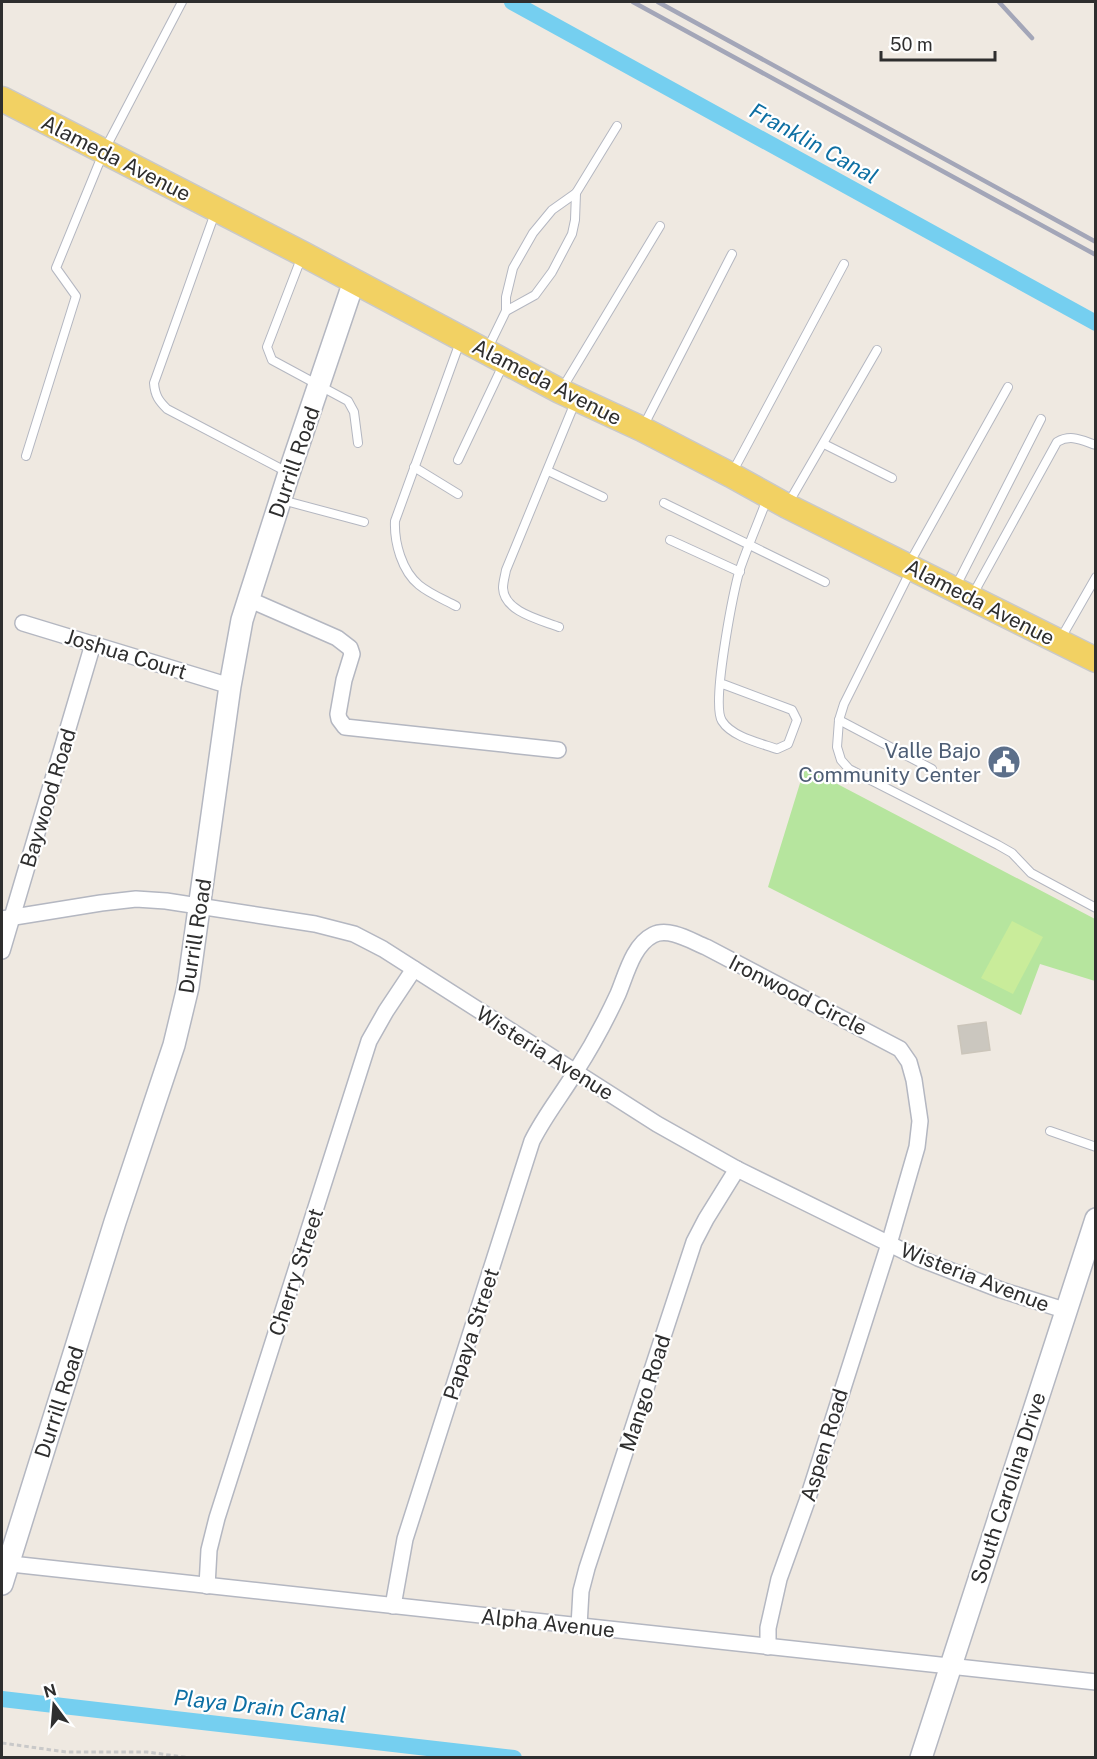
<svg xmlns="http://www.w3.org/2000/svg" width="1097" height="1759" font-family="'Public Sans',sans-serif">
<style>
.park{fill:#b6e59e}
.pitch{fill:#c9ec9a}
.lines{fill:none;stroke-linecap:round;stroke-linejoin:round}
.canal{stroke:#75cff0;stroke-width:16}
.building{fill:#cbc7bf;stroke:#cbc5ba;stroke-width:1.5}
.lane-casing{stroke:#b4b7c1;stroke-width:10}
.street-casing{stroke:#b4b7c1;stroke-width:18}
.secondary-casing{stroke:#b4b7c1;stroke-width:24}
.primary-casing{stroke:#c9c9c9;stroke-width:27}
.path{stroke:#c9c9c9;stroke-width:3;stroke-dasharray:4.5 3;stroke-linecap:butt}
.lane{stroke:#fff;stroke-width:8}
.street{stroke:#fff;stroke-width:15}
.secondary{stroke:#fff;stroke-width:21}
.primary{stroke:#f2d163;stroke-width:24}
.rail{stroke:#a3a6b8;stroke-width:4.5}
.labels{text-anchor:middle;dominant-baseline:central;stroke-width:4.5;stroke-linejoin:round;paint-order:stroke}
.street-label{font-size:21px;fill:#2e2e2e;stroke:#fff}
.service-label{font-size:21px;fill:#4e5e75;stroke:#fff;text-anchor:end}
.water-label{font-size:22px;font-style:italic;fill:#0d6fa3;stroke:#fff}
</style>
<rect width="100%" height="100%" fill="#efe9e1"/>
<polygon class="park" points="805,767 1095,919 1095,981 1040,964 1021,1015 768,887"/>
<polygon class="pitch" points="1012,921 1043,937 1013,994 981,978"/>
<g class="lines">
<g class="canal">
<polyline points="512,2 1096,323"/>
<polyline points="2,1699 514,1758"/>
</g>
</g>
<polygon class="building" points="986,1022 990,1050 962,1054 958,1026"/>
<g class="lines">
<g class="lane-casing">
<g id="lane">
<path d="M215 213 154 383C155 396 159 401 167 409L289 473"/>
<polyline points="302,256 267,347 272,360 348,401 354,412 358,443"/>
<polyline points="506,311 535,295 552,272 572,234 575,220 576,193"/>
<polyline points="487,350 506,311 506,297 513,268 533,233 552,210 576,193 617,126"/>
<polyline points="563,387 660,226"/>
<polyline points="644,425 732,254"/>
<polyline points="824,444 892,478"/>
<polyline points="26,456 76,296 56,268 104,151 182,2"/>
<polyline points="458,460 504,363"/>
<polyline points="414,467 458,494"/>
<polyline points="548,471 603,497"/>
<polyline points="732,473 844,264"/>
<polyline points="282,500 364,522"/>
<polyline points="789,502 877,350"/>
<polyline points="664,503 825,582"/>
<polyline points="670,540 740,572"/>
<polyline points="909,564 1008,387"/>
<polyline points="910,572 844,704 839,720 837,747 841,760 849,769 998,845 1012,853 1031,873 1096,908"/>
<polyline points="955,588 1041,419"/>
<path d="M972 596 1057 442C1071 434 1081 440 1096 445"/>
<path d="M456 606C445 600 430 594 419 585 402 571 394 543 395 521L460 342"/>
<path d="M559 627C541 620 504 612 503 588 503 582 505 576 506 570L576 400"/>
<polyline points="1061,638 1096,577"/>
<path d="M720 683 792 710 797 720 788 744 777 749C760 743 732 737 722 721 711 704 733 595 739 572 747 548 758 523 767 499"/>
<polyline points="839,720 932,769"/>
<polyline points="1050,1131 1096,1147"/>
</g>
</g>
<g class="street-casing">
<g id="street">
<polyline points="248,599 337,638 350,648 352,654 344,680 338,714 339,719 345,727 558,750"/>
<polyline points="23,623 230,686"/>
<polyline points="2,919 101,903 136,899 166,901 315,924 354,934 383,949 657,1124 737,1169 918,1258 1001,1290 1064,1310"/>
<polyline points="2,951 93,644"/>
<polyline points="2,1563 1096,1682"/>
<polyline points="207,1586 209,1550 217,1518 369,1041 386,1011 414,969"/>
<path d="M393 1606 405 1539 532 1141C545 1115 561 1096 576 1071 592 1046 606 1020 618 994 626 975 633 945 653 935 669 927 691 941 706 947L900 1049 909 1062 914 1080 920 1121 917 1147 889 1244 807 1501 779 1579 768 1628V1647"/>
<polyline points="579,1626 581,1591 587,1568 694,1242 706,1219 737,1169"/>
</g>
</g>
<g class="secondary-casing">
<g id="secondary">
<polyline points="2,1584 115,1222 174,1045 188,987 230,686 242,620 289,473 354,281"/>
<polyline points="921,1758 1096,1219"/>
</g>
</g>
<g class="primary-casing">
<polyline id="primary" points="2,99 303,254 560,391 642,429 731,475 787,506 1096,660"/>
</g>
<polyline class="path" points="2,1743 66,1752 147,1752 191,1758"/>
<use href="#lane" class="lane"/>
<use href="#street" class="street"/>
<use href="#secondary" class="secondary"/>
<use href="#primary" class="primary"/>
<g class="rail">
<polyline points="633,2 1096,255"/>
<polyline points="658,2 1096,242"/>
<polyline points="999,2 1032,38"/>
</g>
</g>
<defs>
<g id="civic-disc" transform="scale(1.725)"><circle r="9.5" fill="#5c6f8a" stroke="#fff"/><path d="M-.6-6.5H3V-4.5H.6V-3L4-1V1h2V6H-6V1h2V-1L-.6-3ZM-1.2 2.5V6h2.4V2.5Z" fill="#fff"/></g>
</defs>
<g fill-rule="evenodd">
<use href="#civic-disc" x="1004" y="762"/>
</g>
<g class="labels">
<g class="street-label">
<text transform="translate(116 158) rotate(27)">Alameda Avenue</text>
<text transform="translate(547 382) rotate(27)">Alameda Avenue</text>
<text transform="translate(294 462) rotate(-71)">Durrill Road</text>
<text transform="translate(980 602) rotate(27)">Alameda Avenue</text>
<text transform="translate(126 654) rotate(17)">Joshua Court</text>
<text transform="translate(48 798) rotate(-73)">Baywood Road</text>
<text transform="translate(195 936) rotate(-81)">Durrill Road</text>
<text transform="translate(798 995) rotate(27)">Ironwood Circle</text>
<text transform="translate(545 1053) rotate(32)">Wisteria Avenue</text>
<text transform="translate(296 1272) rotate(-72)">Cherry Street</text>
<text transform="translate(975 1277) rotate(21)">Wisteria Avenue</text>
<text transform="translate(471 1334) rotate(-72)">Papaya Street</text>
<text transform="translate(645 1393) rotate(-72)">Mango Road</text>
<text transform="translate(59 1402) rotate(-72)">Durrill Road</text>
<text transform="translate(824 1445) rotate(-73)">Aspen Road</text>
<text transform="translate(1008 1488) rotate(-72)">South Carolina Drive</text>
<text transform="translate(548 1623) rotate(6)">Alpha Avenue</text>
</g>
<g class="service-label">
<text x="981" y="750">Valle Bajo<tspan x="981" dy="24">Community Center</tspan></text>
</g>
<g class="water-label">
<text transform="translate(814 143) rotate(29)">Franklin Canal</text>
<text transform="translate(260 1706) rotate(6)">Playa Drain Canal</text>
</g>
</g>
<rect width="1097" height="1759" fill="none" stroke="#2e2e2e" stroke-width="6"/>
<g transform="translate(54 1705) rotate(344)" stroke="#ffffff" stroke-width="4.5" paint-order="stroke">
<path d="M0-4.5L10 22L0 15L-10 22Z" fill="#2e2e2e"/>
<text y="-9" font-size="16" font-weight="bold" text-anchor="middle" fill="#2e2e2e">N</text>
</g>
<path d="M881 51v9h114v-9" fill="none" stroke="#2e2e2e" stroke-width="3"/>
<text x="890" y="51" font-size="18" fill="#2e2e2e" stroke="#ffffff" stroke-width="4.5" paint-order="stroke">50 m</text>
</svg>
